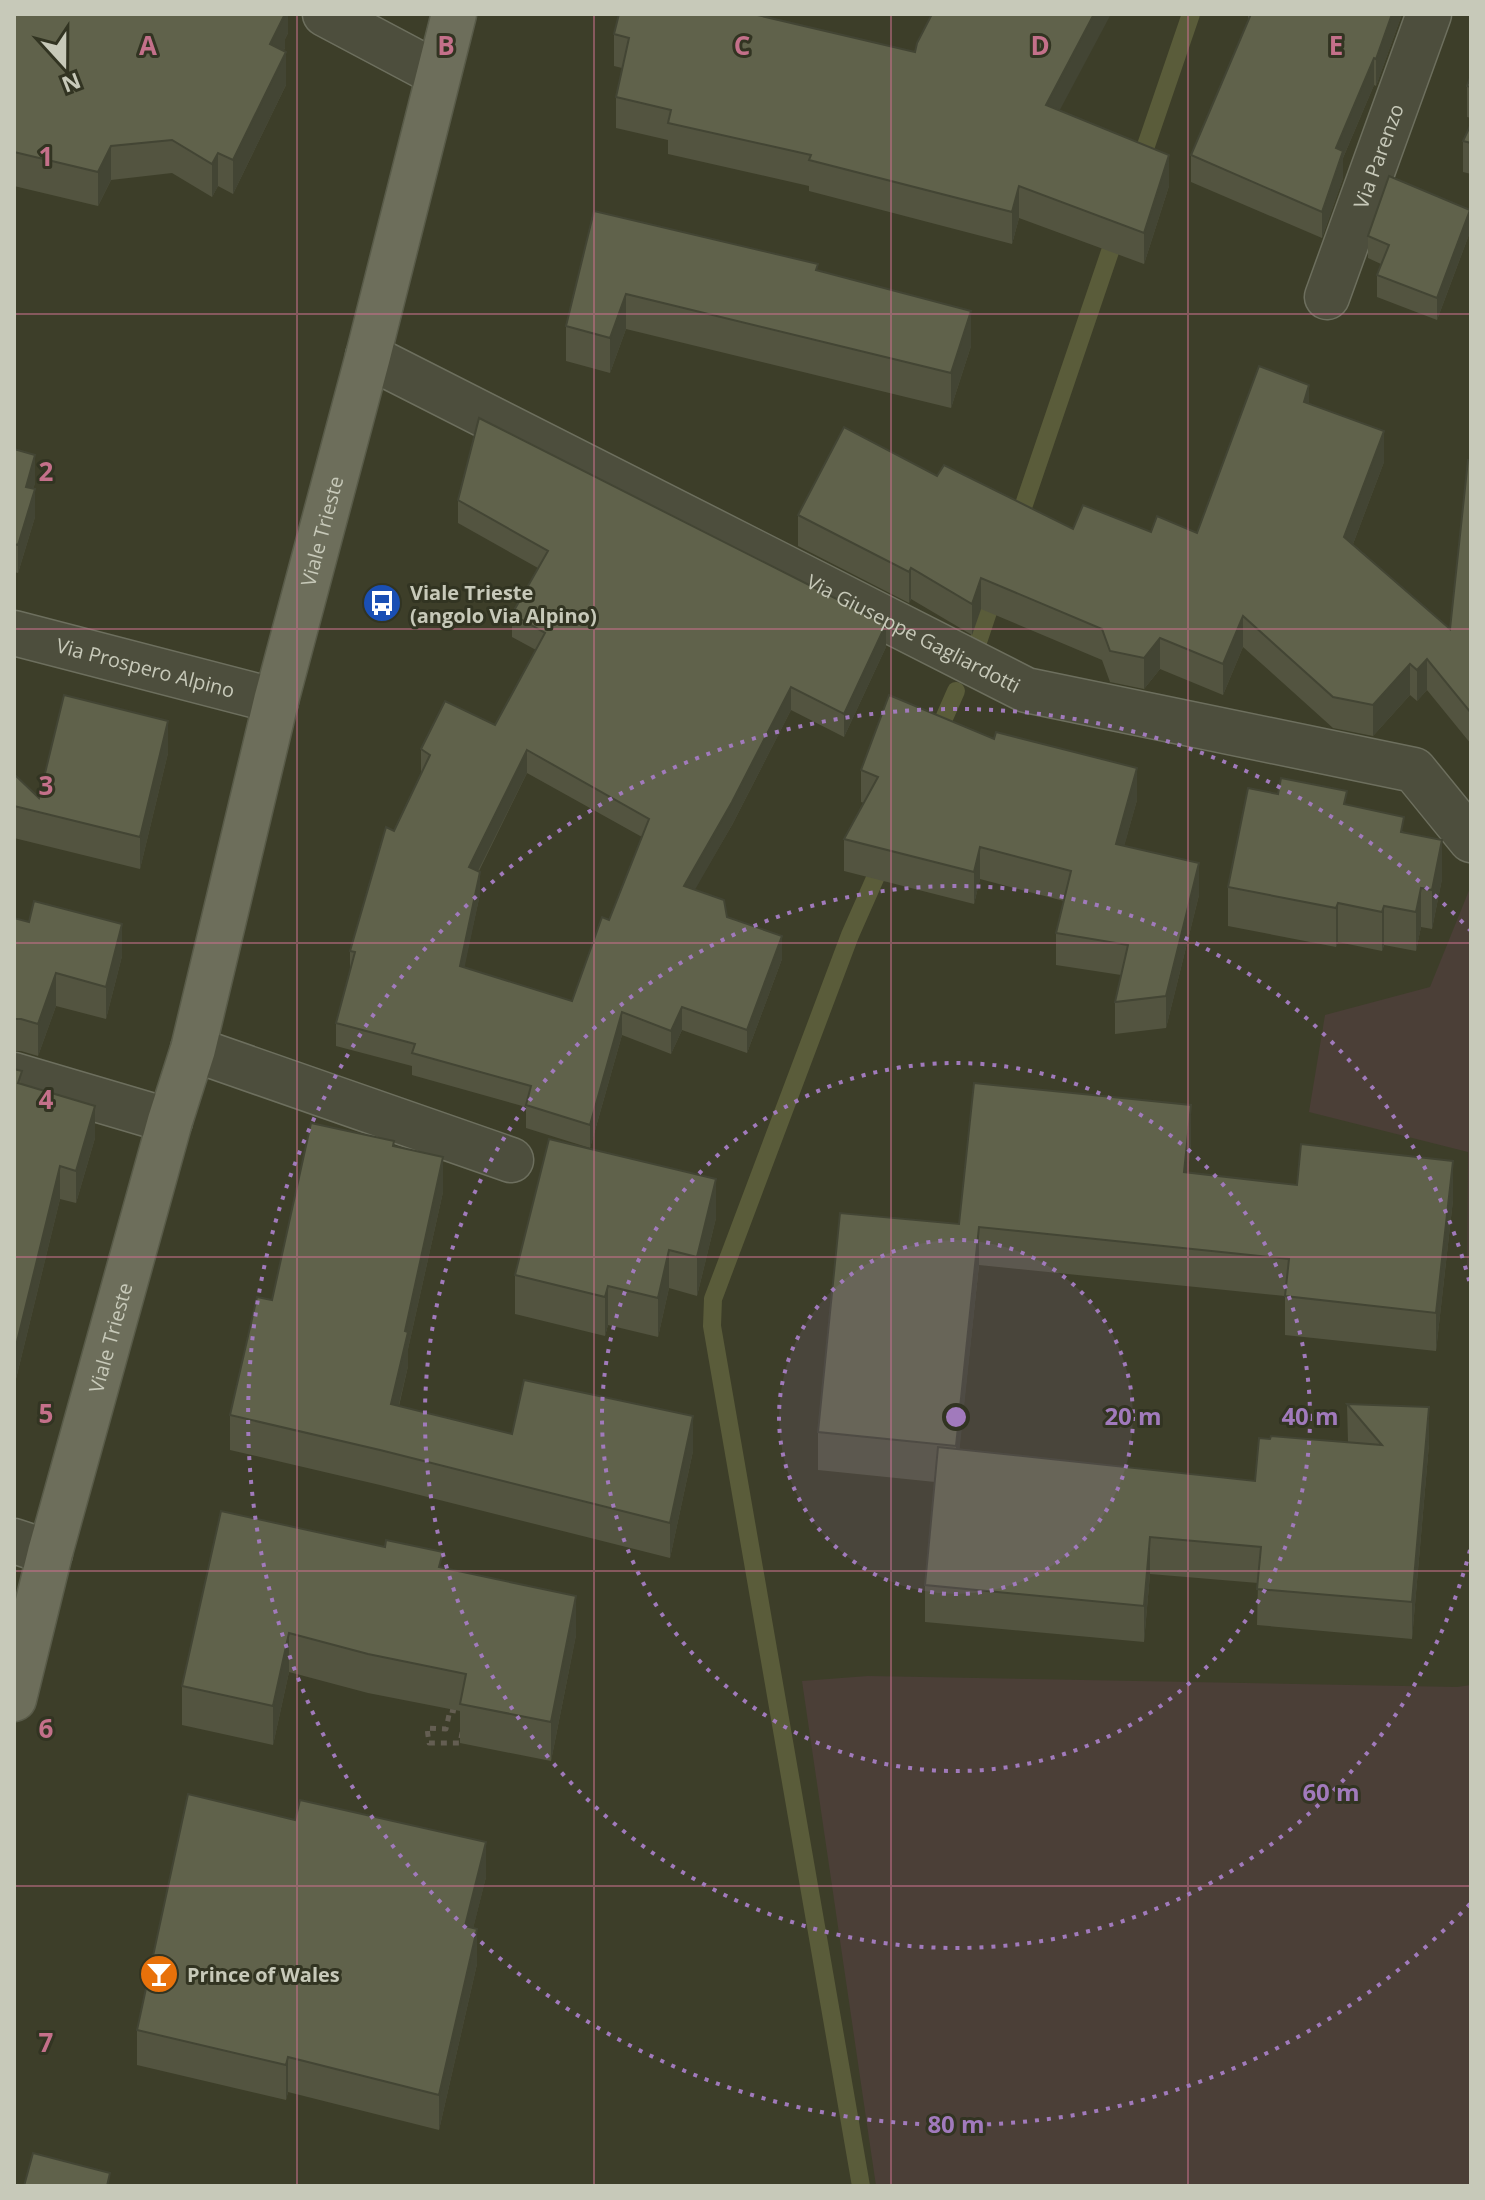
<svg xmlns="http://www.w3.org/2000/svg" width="1485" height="2200" font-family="'Open Sans',sans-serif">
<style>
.green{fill:#4b3f37}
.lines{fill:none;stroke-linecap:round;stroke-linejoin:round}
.stream{stroke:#5a5c3a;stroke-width:18}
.minor-casing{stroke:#6d6f5e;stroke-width:47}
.primary-casing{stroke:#595b49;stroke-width:47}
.path{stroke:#645e52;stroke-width:5;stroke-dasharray:6 6;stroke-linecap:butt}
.minor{stroke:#4d4e3d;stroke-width:44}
.primary{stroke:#6d6e5b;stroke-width:44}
.wall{fill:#535440;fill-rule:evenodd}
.shaded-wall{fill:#434534}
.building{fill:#60624b;stroke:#434534;stroke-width:2;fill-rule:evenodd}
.grid{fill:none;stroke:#c4708a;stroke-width:2;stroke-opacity:0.55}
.ring{fill:none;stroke:#a17abc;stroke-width:4;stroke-dasharray:4 8}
.labels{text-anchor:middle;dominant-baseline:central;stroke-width:6;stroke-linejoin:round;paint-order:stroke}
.street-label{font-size:20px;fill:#c7c9b9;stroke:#323422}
.poi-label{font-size:20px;font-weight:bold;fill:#c7c9b9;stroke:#323422;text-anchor:start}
.grid-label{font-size:26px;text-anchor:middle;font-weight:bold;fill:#c4708a;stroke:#323422;stroke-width:6;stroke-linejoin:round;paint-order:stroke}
.centre{fill:#a17abc;stroke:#323422;stroke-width:4}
.ring-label{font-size:24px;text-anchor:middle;font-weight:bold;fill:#a17abc;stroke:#323422;stroke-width:6;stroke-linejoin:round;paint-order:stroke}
</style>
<rect width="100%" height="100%" fill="#3d3e29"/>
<g class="green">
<polygon points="1470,888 1471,890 1471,1270 1467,1270 1468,1152 1309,1112 1325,1015 1430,987"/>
<polygon points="868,1676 1457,1687 1471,1685 1471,2186 876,2186 802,1681"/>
</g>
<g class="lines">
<g class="stream">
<polyline points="1138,169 1191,14"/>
<polyline points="1016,528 1117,231"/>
<polyline points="977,645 995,591"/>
<polyline points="935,739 956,691"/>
<polyline points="861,2186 712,1326 713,1299 850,935 884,858"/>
</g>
<g class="minor-casing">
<g id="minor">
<polyline points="325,14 438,74"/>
<path id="s1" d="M1327 297 1429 14"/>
<path id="s2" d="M368 356 1026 690 1414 770 1471 840"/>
<path id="s3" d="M14 633 276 701"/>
<polyline points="193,1049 511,1160"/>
<polyline points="14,1075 170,1121"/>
<polyline points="14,1541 50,1553"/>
</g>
</g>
<g class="primary-casing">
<g id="primary">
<path id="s4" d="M14 1699 50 1553 170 1121 193 1049 276 701 368 356 454 14"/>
</g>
</g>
<polygon class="path" points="450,1710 466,1713 460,1743 429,1743 427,1728 446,1729"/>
<use href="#minor" class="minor"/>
<use href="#primary" class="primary"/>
</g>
<g class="wall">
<polygon points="14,14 288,14 288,33 285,39 285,48 284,50 286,85 233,194 218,186 212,197 172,173 111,180 98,206 14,186"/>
<polygon points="1248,14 1402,14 1376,86 1374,85 1343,158 1343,178 1322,238 1191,182 1191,155 1248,21"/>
<polygon points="614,34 915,52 1060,110 1169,186 1144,264 1019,218 1012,244 809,191 809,186 668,154 668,140 616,128 616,97 622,68 614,66"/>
<polygon points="1471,75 1471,118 1467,117 1467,86"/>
<polygon points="1471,124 1471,174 1463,172 1463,141"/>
<polygon points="594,211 818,271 971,346 951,408 626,329 610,373 566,361 566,326"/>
<polygon points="1470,232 1437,320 1377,297 1377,275 1381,264 1368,258 1368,236"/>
<polygon points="1309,404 1384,462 1353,544 1450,629 1471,460 1471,744 1427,690 1417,701 1410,695 1373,736 1333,728 1243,647 1223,695 1160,669 1144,689 1110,682 1102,660 981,609 972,635 911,599 909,603 798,546 798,515 937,476 1073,529 1197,533"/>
<polygon points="14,449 35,483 33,489 35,517 18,573 14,572"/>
<path d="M458 500 886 647 844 737 791 710 732 825 694 890 727 917 782 959 747 1053 682 1030 671 1054 622 1035 590 1148 526 1128V1107L412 1075V1066L336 1046V1023L350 970V951L394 831 422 773 421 772V749L495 725 536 650 512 637V614L538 568 458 523ZM527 773 642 837 609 920 572 1001 464 967 480 894 479 871Z"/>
<polygon points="168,753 140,869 14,838 14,774 39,798"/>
<polygon points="861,770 1137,800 1124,846 1199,895 1166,1028 1115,1034 1115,1002 1121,975 1056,965 1056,933 1064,901 980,879 974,904 844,871 844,839 864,803 861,802"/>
<polygon points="1347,805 1404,832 1442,879 1432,929 1421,927 1416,951 1384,945 1382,951 1338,942 1336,947 1228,926 1228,887"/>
<polygon points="14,918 122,956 106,1019 56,1006 38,1056 21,1051 14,1051"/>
<polygon points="14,1069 22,1084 95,1138 76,1203 60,1199 14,1387"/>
<polygon points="1191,1143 1188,1172 1297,1185 1453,1200 1436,1351 1285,1335 1285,1296 979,1265 959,1449 1255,1481 1348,1442 1347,1404 1429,1444 1412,1639 1257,1625 1258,1583 1150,1574 1144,1642 925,1622 925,1585 935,1482 818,1470 818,1432 959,1224"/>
<polygon points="394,1146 443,1192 408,1349 408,1366 399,1406 512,1434 693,1451 670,1558 380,1485 230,1450 230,1415 272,1300"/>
<polygon points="716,1218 697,1296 669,1288 658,1337 608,1325 605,1336 515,1314 515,1275"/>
<polygon points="221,1511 443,1568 576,1635 551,1761 460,1743 460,1711 368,1693 289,1672 273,1745 182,1725 182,1686"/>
<polygon points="486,1877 473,1928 477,1964 439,2130 288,2092 286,2100 137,2065 137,2030"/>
</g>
<g class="shaded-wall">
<polygon points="282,14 288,14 288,33 285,39 285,48 270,78 270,44"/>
<polygon points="1094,14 1111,14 1046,136 1046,105"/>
<polygon points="1392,14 1402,14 1376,86 1376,59"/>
<polygon points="286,52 286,85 233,194 233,160"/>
<polygon points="1374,58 1374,85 1343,158 1343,178 1322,238 1322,212 1336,148"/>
<polygon points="111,146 111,180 98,206 98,172"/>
<polygon points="218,153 218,186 212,197 212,164"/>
<polygon points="1169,155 1169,186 1144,264 1144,233"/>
<polygon points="1019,186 1019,218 1012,244 1012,212"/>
<polygon points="1470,210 1470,232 1437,320 1437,298"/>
<polygon points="626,294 626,329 610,373 610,338"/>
<polygon points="971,311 971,346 951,408 951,373"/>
<polygon points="1309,385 1309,416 1304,402"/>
<polygon points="1384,431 1384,462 1344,568 1344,537"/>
<polygon points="35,455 35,483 26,515 26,487"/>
<polygon points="35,489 35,517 18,573 18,545"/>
<polygon points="911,568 911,599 909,603 909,572"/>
<polygon points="981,578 981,609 972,635 972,604"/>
<polygon points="1243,616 1243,647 1223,695 1223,664"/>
<polygon points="886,624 886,647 844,737 844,714"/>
<polygon points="1160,638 1160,669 1144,689 1144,658"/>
<polygon points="1427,659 1427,690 1417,701 1417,670"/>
<polygon points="1410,664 1410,695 1373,736 1373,705"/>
<polygon points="791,687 791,710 732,825 684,909 684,886"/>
<polygon points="168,721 168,753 140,869 140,837"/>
<polygon points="527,750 527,773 469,889 469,867"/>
<polygon points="1137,768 1137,800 1116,876 1116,844"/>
<polygon points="1442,840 1442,879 1432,929 1432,890"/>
<polygon points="980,847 980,879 974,904 974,872"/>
<polygon points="1199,863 1199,895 1166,1028 1166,996"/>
<polygon points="480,872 480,894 460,989 460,966"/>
<polygon points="1421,888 1421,927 1416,951 1416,912"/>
<polygon points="1338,903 1338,942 1336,947 1336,908"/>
<polygon points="1384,906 1384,945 1382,951 1382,912"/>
<polygon points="122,924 122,956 106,1019 106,987"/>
<polygon points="782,936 782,959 747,1053 747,1030"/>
<polygon points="56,973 56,1006 38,1056 38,1024"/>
<polygon points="682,1007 682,1030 671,1054 671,1031"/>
<polygon points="622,1012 622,1035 590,1148 590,1125"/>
<polygon points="1191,1105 1191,1143 1184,1210 1184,1172"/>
<polygon points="95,1106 95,1138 76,1203 76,1171"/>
<polygon points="443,1157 443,1192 408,1349 408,1366 391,1438 391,1404 405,1331"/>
<polygon points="1453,1161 1453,1200 1436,1351 1436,1313"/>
<polygon points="60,1166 60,1199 14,1387 14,1354"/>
<polygon points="716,1179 716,1218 697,1296 697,1257"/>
<polygon points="979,1227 979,1265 956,1484 956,1446"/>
<polygon points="669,1250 669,1288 658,1337 658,1298"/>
<polygon points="608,1286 608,1325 605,1336 605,1297"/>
<polygon points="1429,1407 1429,1444 1412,1639 1412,1602"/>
<polygon points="693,1416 693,1451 670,1558 670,1523"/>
<polygon points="1150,1537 1150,1574 1144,1642 1144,1606"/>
<polygon points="576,1596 576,1635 551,1761 551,1722"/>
<polygon points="289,1633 289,1672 273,1745 273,1706"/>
<polygon points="486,1842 486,1877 465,1961 465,1926"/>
<polygon points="477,1929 477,1964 439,2130 439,2095"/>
<polygon points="288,2057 288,2092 286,2100 286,2065"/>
</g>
<g class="building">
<polygon points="14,14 285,14 270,44 286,52 233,160 218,153 212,164 172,140 111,146 98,172 14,152"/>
<polygon points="619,14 753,14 915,52 917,43 932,14 1094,14 1046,105 1169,155 1144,233 1019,186 1012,212 809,160 811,155 668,123 671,110 616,97 629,38 614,34"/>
<polygon points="1251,14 1392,14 1376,59 1374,58 1336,148 1343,151 1322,212 1191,155"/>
<polygon points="1471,75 1471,87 1467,86"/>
<polygon points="1471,124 1471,143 1463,141"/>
<polygon points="1389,176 1470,210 1437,298 1377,275 1389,245 1368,236"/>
<polygon points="594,211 818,264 816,270 971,311 951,373 626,294 610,338 566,326"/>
<polygon points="1259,366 1309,385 1304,402 1384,431 1344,537 1450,629 1468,460 1471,460 1471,713 1427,659 1417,670 1410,664 1373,705 1333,697 1243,616 1223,664 1160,638 1144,658 1110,651 1102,629 981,578 972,604 911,568 909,572 798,515 844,427 937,476 944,465 1073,529 1083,505 1151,532 1157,516 1197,533"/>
<path d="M479 418 886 624 844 714 791 687 732 802 684 886 724 900 727 917 782 936 747 1030 682 1007 671 1031 622 1012 590 1125 526 1105 531 1086 412 1053 415 1044 336 1023 355 952 350 951 386 827 394 831 430 755 421 749 445 701 495 725 545 633 512 614 548 551 458 500ZM527 750 649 819 609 920 602 917 572 1001 460 966 480 872 469 867Z"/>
<polygon points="14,449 35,455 26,487 35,489 18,545 14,544"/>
<polygon points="64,695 168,721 140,837 14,806 14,774 39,798"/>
<polygon points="889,695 994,739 996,732 1137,768 1116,844 1199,863 1166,996 1115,1002 1128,945 1056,933 1071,871 980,847 974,872 844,839 878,777 861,770"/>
<polygon points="1281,778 1347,791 1344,804 1404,817 1401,832 1442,840 1432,890 1421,888 1416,912 1384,906 1382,912 1338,903 1336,908 1228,887 1248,788 1278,794"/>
<polygon points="34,901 122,924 106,987 56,973 38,1024 21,1019 14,1019 14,918 29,922"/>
<polygon points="14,1069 22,1071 18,1083 95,1106 76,1171 60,1166 14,1354"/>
<polygon points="974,1083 1191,1105 1184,1172 1297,1185 1301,1144 1453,1161 1436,1313 1285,1296 1289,1259 979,1227 956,1446 818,1432 840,1213 959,1224"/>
<polygon points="311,1123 394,1141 393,1146 443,1157 405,1331 408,1332 391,1404 512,1434 524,1380 693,1416 670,1523 380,1450 230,1415 257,1297 272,1300"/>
<polygon points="549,1139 716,1179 697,1257 669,1250 658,1298 608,1286 605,1297 515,1275"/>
<polygon points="1347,1404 1429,1407 1412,1602 1257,1589 1261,1547 1150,1537 1144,1606 925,1585 938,1447 1255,1481 1259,1438 1270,1439 1271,1436 1382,1445"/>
<polygon points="221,1511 385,1547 386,1540 443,1552 439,1567 576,1596 551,1722 460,1704 466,1674 368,1654 289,1633 273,1706 182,1686"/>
<polygon points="188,1794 295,1820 300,1800 486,1842 465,1926 477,1929 439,2095 288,2057 286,2065 137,2030"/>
<polygon points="33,2153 110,2173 107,2186 24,2186"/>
</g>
<path class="grid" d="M297 14V2186M594 14V2186M891 14V2186M1188 14V2186M14 314H1471M14 629H1471M14 943H1471M14 1257H1471M14 1571H1471M14 1886H1471"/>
<circle cx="956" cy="1417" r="177" fill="#a17abc" fill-opacity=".12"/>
<g class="ring">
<circle cx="956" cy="1417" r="177"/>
<circle cx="956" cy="1417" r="354"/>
<path d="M1470 1550A531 531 0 1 1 1470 1284"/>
<path d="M1470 1904A708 708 0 1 1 1470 930"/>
</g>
<defs>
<g id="bus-disc" transform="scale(2)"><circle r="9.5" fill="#1a4fb4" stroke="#323422"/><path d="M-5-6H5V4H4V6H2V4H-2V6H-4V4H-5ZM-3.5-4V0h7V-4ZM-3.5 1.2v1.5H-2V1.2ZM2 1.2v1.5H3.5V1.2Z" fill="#fff"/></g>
<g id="bar-disc" transform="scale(2)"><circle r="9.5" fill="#e8710a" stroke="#323422"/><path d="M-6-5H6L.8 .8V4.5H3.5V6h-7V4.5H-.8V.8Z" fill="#fff"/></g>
</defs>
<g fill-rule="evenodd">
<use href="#bus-disc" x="382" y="603"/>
<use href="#bar-disc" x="159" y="1974"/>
</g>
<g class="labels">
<g class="street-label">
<text stroke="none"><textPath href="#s1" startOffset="150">Via Parenzo</textPath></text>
<text stroke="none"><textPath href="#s4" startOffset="1208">Viale Trieste</textPath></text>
<text stroke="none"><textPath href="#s2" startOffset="612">Via Giuseppe Gagliardotti</textPath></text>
<text stroke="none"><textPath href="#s3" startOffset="136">Via Prospero Alpino</textPath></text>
<text stroke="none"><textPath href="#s4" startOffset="374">Viale Trieste</textPath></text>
</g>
<g class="poi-label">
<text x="410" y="592">Viale Trieste<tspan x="410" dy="23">(angolo Via Alpino)</tspan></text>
<text x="187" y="1974">Prince of Wales</text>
</g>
</g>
<g class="grid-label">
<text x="148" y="55">A</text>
<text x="446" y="55">B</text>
<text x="742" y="55">C</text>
<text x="1040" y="55">D</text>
<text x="1336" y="55">E</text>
<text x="46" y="166">1</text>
<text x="46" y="481">2</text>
<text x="46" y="795">3</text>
<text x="46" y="1109">4</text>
<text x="46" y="1423">5</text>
<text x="46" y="1738">6</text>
<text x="46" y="2052">7</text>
</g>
<circle cx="956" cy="1417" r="12" class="centre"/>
<g class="ring-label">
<text x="1133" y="1425">20 m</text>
<text x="1310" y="1425">40 m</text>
<text x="1331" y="1801">60 m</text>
<text x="956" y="2133">80 m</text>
</g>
<rect width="1485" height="2200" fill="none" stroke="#c7c9b9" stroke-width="32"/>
<g transform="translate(64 64) rotate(159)" stroke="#323422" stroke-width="6" paint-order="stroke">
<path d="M0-6L14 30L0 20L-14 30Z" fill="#c7c9b9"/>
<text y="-12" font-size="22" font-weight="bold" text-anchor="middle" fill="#c7c9b9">N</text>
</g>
</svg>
